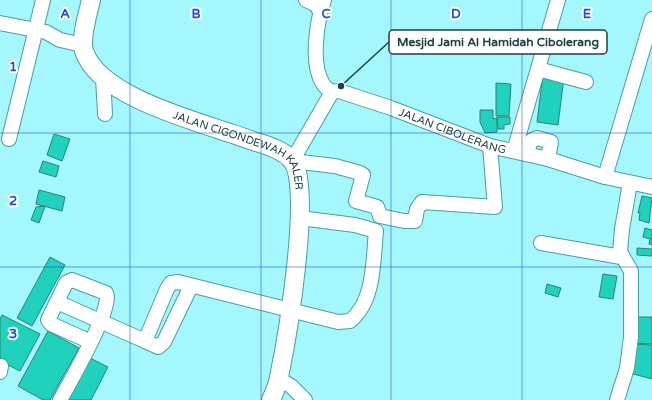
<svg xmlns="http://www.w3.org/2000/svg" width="652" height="400" font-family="'Varela Round',sans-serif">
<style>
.building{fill:#20d2bd;stroke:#2d8175}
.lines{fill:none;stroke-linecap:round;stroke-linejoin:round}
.minor-casing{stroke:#499da4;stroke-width:16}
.major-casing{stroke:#499da4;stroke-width:20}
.minor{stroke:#fff;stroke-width:14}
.major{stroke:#fff;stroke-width:18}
.grid{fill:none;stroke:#1d4ed8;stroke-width:1;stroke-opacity:0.55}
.labels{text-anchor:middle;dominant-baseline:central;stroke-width:4;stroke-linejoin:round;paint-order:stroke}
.street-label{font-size:11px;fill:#1e4144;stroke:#fff}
.grid-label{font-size:13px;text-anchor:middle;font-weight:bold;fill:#1d4ed8;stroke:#fff;stroke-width:4;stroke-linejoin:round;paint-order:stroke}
.leader{fill:none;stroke:#1e4144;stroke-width:1.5}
.callout-dot{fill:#1e4144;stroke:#fff;stroke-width:1.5}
.callout{fill:#fff;stroke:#1e4144;stroke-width:1.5}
.callout-label{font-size:12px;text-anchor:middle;font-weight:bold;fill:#1e4144}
</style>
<rect width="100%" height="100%" fill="#a3f7fd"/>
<g class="building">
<polygon points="543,74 564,77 558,125 537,122"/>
<polygon points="496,83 511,84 509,116 496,116"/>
<polygon points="480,110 493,110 493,119 497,118 497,132 485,133 480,122"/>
<polygon points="497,117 510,117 510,124 504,125 504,129 498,129"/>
<polygon points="54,134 70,139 62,161 47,155"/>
<polygon points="43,161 59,166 56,177 39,172"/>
<polygon points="39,190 65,197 62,211 36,204"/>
<polygon points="642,196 652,198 649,223 639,220 640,213 638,213"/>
<polygon points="45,206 39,223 31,220 36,207"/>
<polygon points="645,228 652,230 652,245 649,244 650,239 643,237"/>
<polygon points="637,248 652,249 652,256 637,255"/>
<polygon points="50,257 65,265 32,326 17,318"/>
<polygon points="603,274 617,276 613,299 599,297"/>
<polygon points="547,284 561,288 558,297 545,293"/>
<polygon points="2,315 40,334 20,371 0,361 0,319"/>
<polygon points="633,317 652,317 652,344 632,343"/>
<polygon points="48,331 79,348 50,400 43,400 18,386"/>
<polygon points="632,344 652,345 652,379 630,373"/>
<polygon points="86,356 108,367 91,400 63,400"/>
</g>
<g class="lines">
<g class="minor-casing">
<g id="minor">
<polyline points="306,0 315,4 320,11"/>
<path d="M324 0C317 21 310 64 323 84 325 87 329 90 332 92"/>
<polyline points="0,23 46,32 60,40 83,45"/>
<polyline points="538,69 586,82"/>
<polyline points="103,77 105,114"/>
<polyline points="9,139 43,0"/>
<path id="s1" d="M490 146 495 207 422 202 417 209 415 221H404L380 216 377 207 356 201 363 175 360 173 335 166 292 161 332 92 339 91 391 108 490 146 548 159 605 177 652 187"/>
<polyline points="514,151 558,0"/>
<polyline points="526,154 531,141 537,138 551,142 548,159"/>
<polyline points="605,177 652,19"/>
<polyline points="541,243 621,257"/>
<path d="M57 302 145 341 167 289 171 283 178 282 338 322 350 321C375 301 373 260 376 231L355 225 300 218"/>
<polyline points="145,341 158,347 164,342 191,286"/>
<polyline points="0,372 1,366"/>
<polyline points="279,379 291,386 305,400"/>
<path d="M60 400C69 384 114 306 106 293L72 280 66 283 48 320 51 324 91 342"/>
<polyline points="617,400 627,368 631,337 631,271 620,252 622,229 630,183"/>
</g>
</g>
<g class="major-casing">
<g id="major">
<path id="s2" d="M91 0C88 13 80 38 84 51 100 100 209 124 253 141 266 145 285 150 293 162 312 191 287 339 279 377 278 385 274 393 271 400"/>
</g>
</g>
<use href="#minor" class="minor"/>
<use href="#major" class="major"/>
</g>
<path class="grid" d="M130 0V400M261 0V400M391 0V400M522 0V400M0 133H652M0 267H652"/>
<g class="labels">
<g class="street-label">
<text stroke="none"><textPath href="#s1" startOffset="529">JALAN CIBOLERANG</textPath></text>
<text stroke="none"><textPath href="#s2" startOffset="244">JALAN CIGONDEWAH KALER</textPath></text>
</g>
</g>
<g class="grid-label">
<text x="65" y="18">A</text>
<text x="196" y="18">B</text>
<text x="326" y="18">C</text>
<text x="456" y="18">D</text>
<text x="587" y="18">E</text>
<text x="13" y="71">1</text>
<text x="13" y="205">2</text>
<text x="13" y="338">3</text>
</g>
<path class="leader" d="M341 86L389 42"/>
<circle class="callout-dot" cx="341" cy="86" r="4"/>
<rect class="callout" x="389" y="30" width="218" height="24" rx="4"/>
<g class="callout-label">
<text x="498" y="46">Mesjid Jami Al Hamidah Cibolerang</text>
</g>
</svg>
